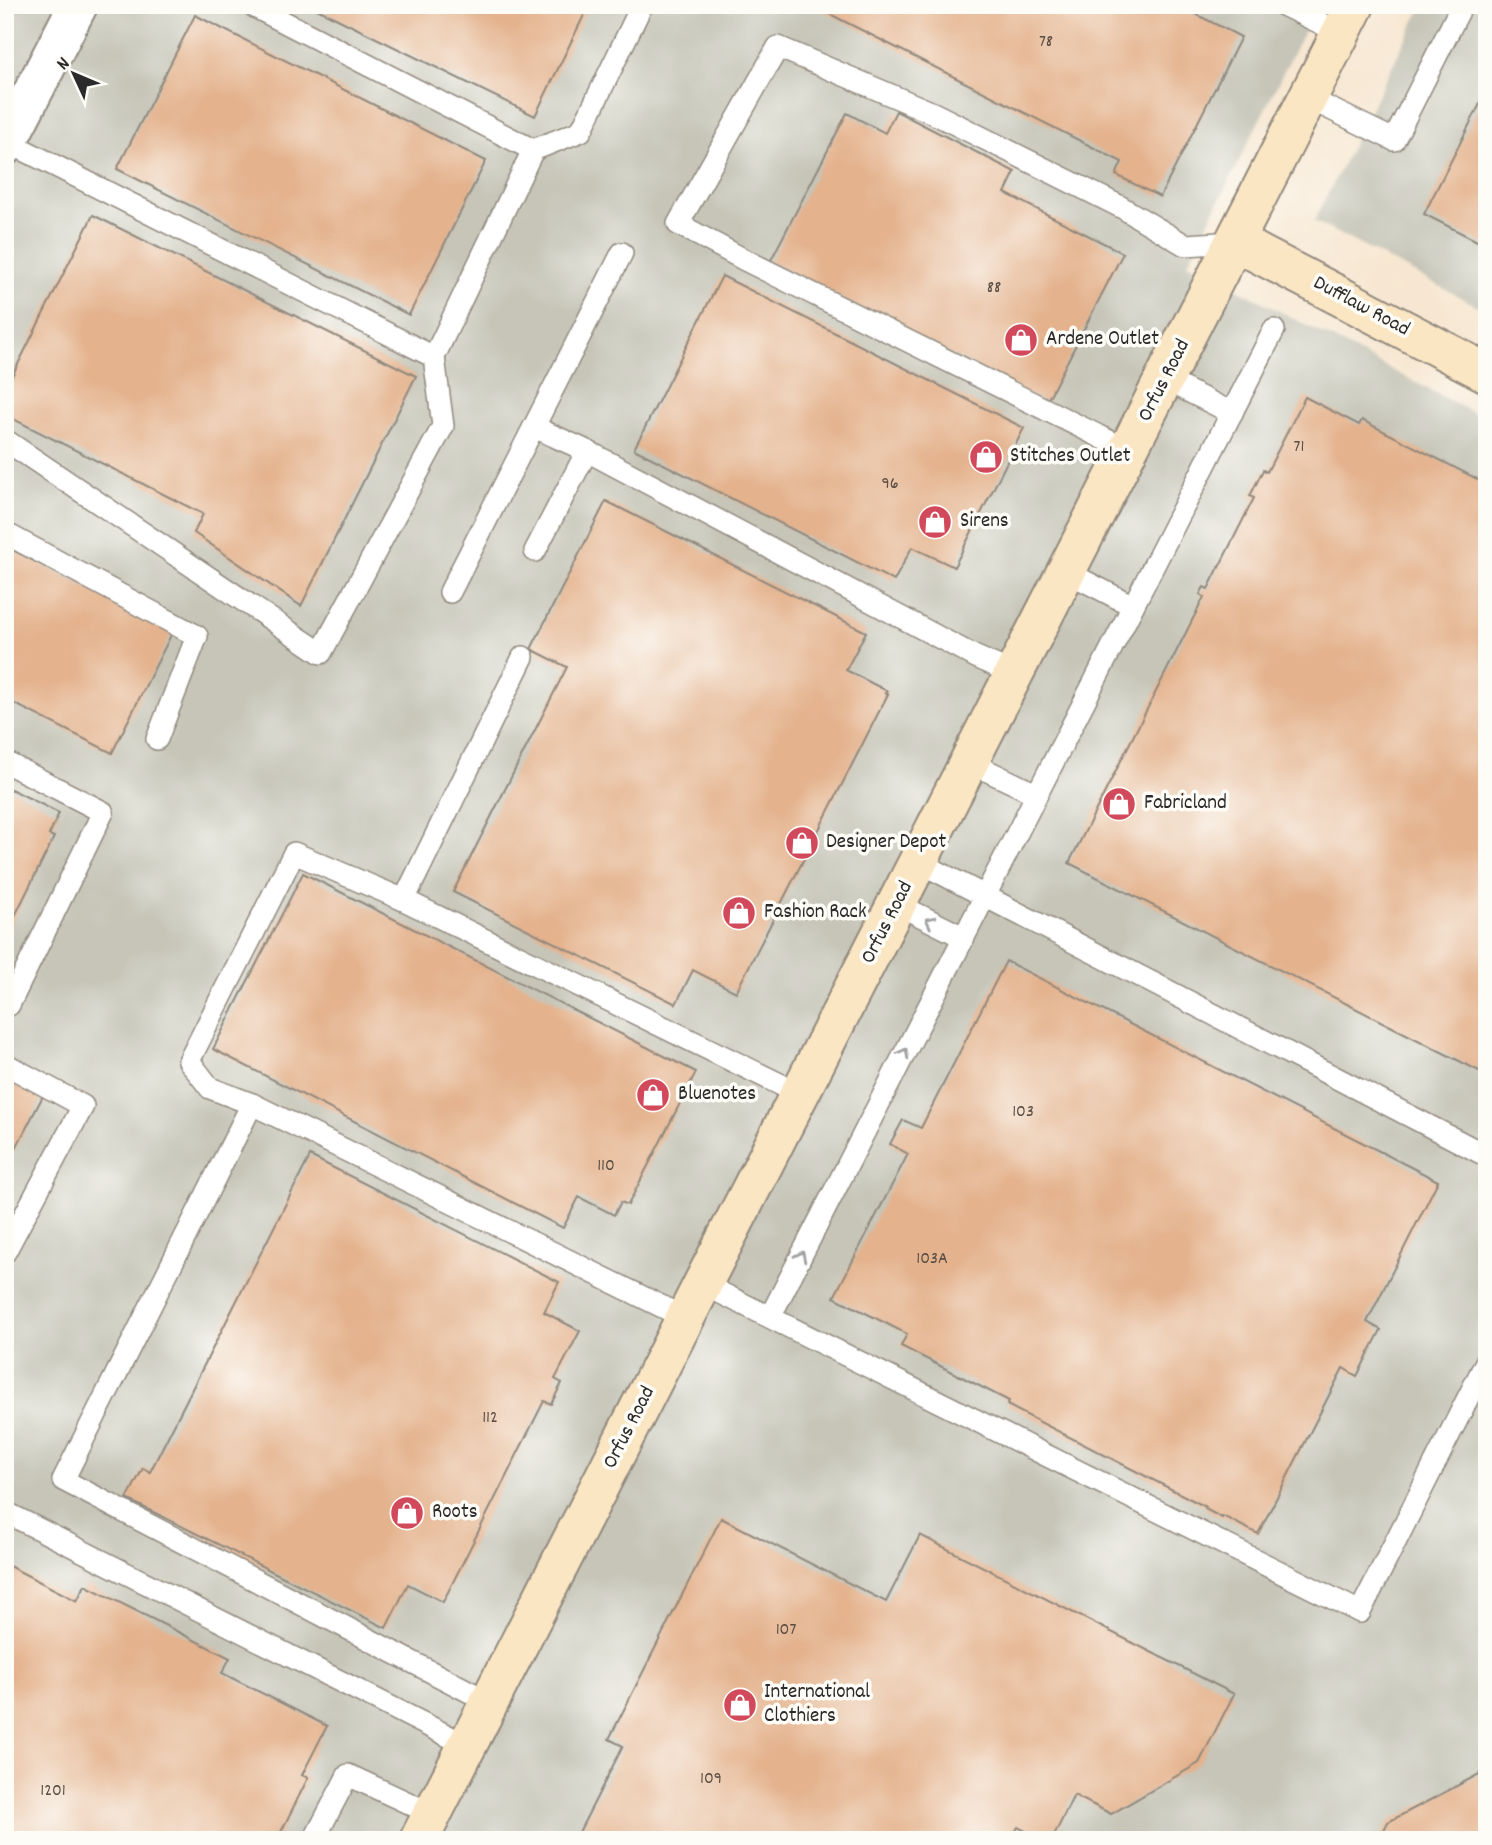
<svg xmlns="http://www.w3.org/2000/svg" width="1492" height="1845" font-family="Dekko,sans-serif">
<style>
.industrial{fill:#c6c5b8}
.building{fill:#e4b28d}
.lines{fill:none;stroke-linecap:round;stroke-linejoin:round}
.lane-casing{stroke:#91897e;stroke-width:24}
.street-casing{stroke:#91897e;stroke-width:42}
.secondary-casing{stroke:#91897e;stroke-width:42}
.lane{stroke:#fff;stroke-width:21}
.street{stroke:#fff;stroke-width:38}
.secondary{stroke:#fbe6c4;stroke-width:38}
.oneway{stroke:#a0a0a0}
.labels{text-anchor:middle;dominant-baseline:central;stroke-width:7;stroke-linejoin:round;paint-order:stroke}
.number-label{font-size:18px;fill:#594d44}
.street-label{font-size:21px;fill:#2b2b2b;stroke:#fdfcf7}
.poi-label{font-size:21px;fill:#2b2b2b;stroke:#fdfcf7;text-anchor:start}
</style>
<rect width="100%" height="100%" fill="#fdfcf7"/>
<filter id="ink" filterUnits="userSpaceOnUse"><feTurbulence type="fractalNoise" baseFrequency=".0143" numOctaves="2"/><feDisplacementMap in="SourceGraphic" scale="14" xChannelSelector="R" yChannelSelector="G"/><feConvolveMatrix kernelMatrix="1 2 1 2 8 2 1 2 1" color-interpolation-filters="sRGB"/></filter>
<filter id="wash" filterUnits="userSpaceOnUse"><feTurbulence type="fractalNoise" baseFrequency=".00686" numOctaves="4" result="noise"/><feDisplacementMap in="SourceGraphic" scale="28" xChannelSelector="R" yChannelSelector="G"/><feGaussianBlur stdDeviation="1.57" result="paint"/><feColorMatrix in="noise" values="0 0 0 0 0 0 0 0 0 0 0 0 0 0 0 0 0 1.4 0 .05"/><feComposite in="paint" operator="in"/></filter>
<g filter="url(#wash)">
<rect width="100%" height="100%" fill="#f7e7d2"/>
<g class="industrial">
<polygon points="5,5 1317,5 1188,263 1487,420 1487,1840 5,1840"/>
<polygon points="1423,5 1487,5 1487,311 1314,221"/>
</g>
<g id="blocks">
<g class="building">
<polygon points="309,5 589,5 535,116"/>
<polygon points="812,5 1178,5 1241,37 1160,197 1116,175 1122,162"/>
<polygon points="195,15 486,161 409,315 117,169"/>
<polygon points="1487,90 1487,246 1424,214"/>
<polygon points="896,111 1015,172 1005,193 1123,253 1046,403 770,262 847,113 885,133"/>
<polygon points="93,215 416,376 301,606 194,533 203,514 5,415 5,390"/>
<polygon points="722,276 1024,428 954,567 912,547 894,581 634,449"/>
<polygon points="1305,397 1359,425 1362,420 1487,484 1487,1075 1069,863 1204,597 1200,594 1204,587 1208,589 1254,498 1250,496 1263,470 1267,472"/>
<polygon points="606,501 866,632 846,670 887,691 885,693 888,694 736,992 693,970 676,1004 453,892 567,667 531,649"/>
<polygon points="5,546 173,631 112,753 5,699"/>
<polygon points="5,783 10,791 11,789 59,813 49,835 54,837 5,936"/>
<polygon points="303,873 696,1072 628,1205 621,1202 614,1215 579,1197 563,1228 213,1049"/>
<polygon points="1006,961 1438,1181 1367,1322 1381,1330 1357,1376 1343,1368 1258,1534 1223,1516 1222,1518 1205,1509 1206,1507 1007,1405 1009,1401 901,1346 907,1334 834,1297 908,1154 890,1144 903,1120 921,1128"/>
<polygon points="5,1074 44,1094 5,1169"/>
<polygon points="310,1156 559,1282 544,1312 580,1331 555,1379 562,1383 551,1404 544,1401 443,1602 408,1584 386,1628 127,1499 143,1468 150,1472"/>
<polygon points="721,1518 886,1602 920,1535 1234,1694 1199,1763 1111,1814 1074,1795 1052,1840 1043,1840 1018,1827 1011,1840 575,1840 623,1746 609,1739"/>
<polygon points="5,1564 77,1601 85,1585 230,1658 222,1673 327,1726 302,1775 308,1778 277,1840 5,1840"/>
<polygon points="1487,1770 1487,1840 1379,1840 1388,1822"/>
</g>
</g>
</g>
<g filter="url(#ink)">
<use href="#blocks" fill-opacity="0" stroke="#91897e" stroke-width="2"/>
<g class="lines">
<g class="lane-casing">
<g id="lane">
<polyline points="251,5 533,150 434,357"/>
<polyline points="1283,5 1341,33"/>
<polyline points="1308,98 1394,140 1462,5"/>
<polyline points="533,150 581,131 642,5"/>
<polyline points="1166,380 1232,413"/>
<polyline points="534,427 587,451 976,657 1015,674"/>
<polyline points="5,440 321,653 443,426 434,357 8,142"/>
<polyline points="1129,451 743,259 678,224 778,47 933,113 1121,207 1185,245 1236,242"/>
<polyline points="5,533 197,636 157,739"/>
<polyline points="535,551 587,451"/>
<polyline points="1067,572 1133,606"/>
<polyline points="450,592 622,253"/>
<polyline points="5,762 103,812 9,1005 5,1003"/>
<polyline points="969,762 1036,794"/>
<polyline points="919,862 1487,1156"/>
<polyline points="404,900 523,657"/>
<polyline points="897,904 963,937"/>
<polyline points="5,1064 83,1106 5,1252"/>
<polyline points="252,1104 63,1480 489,1702"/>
<polyline points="703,1284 1360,1612 1487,1360"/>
<polyline points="770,1317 1274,330"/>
<polyline points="685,1318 252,1104 210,1088 189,1061 294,853 404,900 800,1094"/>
<polyline points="5,1512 468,1746"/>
<polyline points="314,1840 348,1775 432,1814"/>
</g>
</g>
<g class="street-casing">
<polyline id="street" points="5,146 78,5"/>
</g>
<g class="secondary-casing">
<g id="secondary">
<polyline points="1236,242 1487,373"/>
<polyline points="419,1840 1355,5"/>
</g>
</g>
<use href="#lane" class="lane"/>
<use href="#street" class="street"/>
<use href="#secondary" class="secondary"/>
</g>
<defs><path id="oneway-chevron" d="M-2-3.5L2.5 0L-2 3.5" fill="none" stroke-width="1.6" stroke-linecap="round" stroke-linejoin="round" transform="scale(1.75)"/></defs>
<g class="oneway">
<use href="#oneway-chevron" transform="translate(930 921) rotate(-153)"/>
<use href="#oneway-chevron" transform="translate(904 1053) rotate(-63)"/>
<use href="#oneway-chevron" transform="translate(801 1256) rotate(-63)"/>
</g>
</g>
<defs>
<g id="shop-disc" transform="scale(1.75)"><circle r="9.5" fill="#d1495b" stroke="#fdfcf7"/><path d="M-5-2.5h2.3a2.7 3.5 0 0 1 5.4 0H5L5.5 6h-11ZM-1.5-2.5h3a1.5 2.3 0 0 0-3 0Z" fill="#fff"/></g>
</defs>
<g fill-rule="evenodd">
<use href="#shop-disc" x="1021" y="340"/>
<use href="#shop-disc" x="986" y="457"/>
<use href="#shop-disc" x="935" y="522"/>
<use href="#shop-disc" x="1119" y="804"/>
<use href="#shop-disc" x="802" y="843"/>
<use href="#shop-disc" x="739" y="913"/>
<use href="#shop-disc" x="653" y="1095"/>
<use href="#shop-disc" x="407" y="1513"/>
<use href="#shop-disc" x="740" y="1705"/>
</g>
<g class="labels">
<g class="number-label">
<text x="1046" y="42">78</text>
<text x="994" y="288">88</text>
<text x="1299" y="447">71</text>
<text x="890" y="484">96</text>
<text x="1023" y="1112">103</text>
<text x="606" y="1166">110</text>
<text x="932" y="1259">103A</text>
<text x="490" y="1418">112</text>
<text x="786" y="1630">107</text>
<text x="711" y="1779">109</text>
<text x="53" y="1791">1201</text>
</g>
<g class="street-label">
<text transform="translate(1361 307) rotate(28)">Dufflaw Road</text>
<text transform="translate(1165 381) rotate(-63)">Orfus Road</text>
<text transform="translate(888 923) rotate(-63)">Orfus Road</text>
<text transform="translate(630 1428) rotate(-63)">Orfus Road</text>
</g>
<g class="poi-label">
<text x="1046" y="340">Ardene Outlet</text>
<text x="1010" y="457">Stitches Outlet</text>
<text x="960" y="522">Sirens</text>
<text x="1144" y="804">Fabricland</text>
<text x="826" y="843">Designer Depot</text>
<text x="764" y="913">Fashion Rack</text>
<text x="678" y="1095">Bluenotes</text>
<text x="432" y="1513">Roots</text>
<text x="764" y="1693">International<tspan x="764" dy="24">Clothiers</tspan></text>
</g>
</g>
<rect width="1492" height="1845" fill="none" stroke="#fdfcf7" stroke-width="28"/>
<g transform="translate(74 74) rotate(314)" stroke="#fdfcf7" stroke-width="5" paint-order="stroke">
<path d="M0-5L12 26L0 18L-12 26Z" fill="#2b2b2b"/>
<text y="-10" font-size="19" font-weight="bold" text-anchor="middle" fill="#2b2b2b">N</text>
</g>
</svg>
